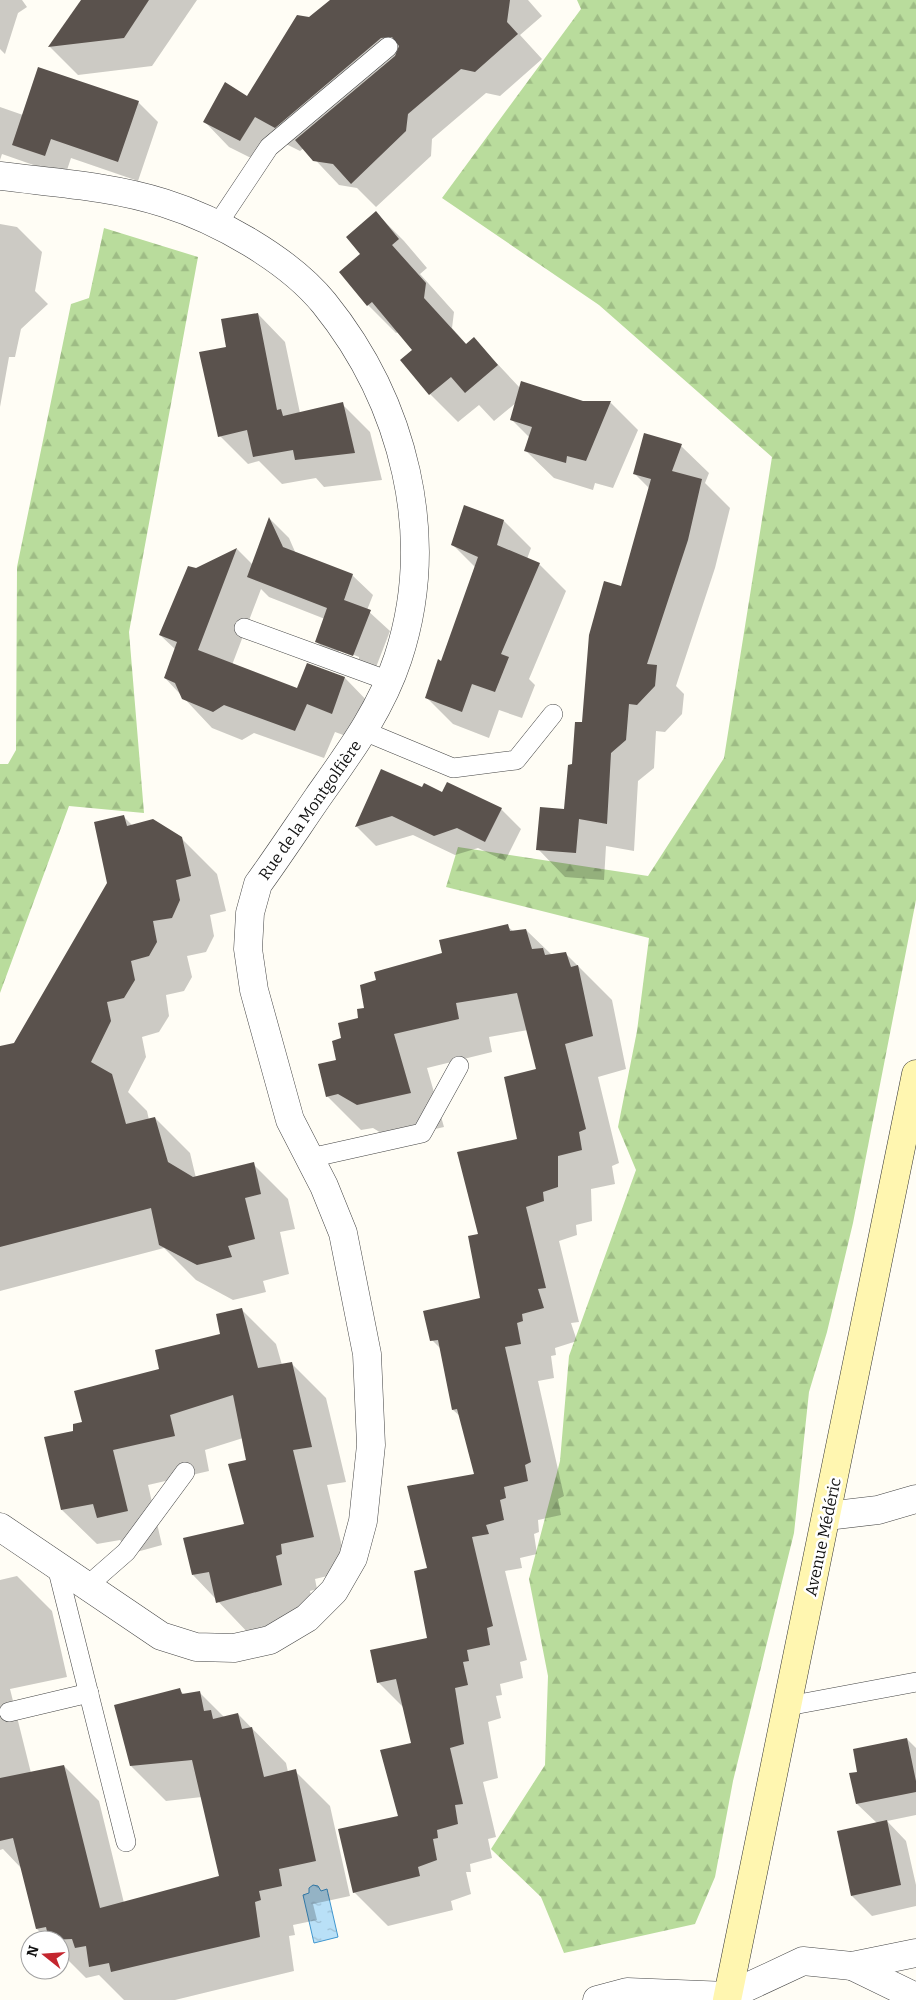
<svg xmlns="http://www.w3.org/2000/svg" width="916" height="2000" font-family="Bitter,serif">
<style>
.forest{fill:url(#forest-firs)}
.water{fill:url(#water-ripples);stroke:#3f96cf}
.shadow{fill:#0003;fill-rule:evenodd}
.building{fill:#5a524d}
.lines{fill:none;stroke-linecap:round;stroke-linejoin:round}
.service-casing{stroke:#444;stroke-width:20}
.minor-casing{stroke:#444;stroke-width:29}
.secondary-casing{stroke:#333;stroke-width:29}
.service{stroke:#fff;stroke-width:19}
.minor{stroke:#fff;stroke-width:28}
.secondary{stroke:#fff6b0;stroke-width:28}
.labels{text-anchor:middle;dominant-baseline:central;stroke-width:5;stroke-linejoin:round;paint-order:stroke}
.street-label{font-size:16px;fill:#111;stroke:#fff}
</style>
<defs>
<pattern id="forest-firs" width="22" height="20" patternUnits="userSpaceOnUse" patternTransform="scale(1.25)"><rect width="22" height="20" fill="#b9dc9c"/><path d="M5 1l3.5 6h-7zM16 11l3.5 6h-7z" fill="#9ebc85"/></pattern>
<pattern id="water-ripples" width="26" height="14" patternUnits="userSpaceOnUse" patternTransform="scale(1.25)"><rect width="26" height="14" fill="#b9e0f7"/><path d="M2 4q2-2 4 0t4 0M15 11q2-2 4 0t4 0" fill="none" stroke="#9ebfd3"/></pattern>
</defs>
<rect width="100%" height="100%" fill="#fffdf5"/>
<g class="forest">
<polygon points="577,0 916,0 916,900 853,1223 827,1332 809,1392 794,1533 733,1781 715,1877 695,1924 564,1953 541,1897 491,1849 545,1765 548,1676 529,1579 560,1461 569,1356 636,1170 618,1127 637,1031 649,938 446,887 458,847 648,876 724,758 772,457 599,305 442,198 581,9"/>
<polygon points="104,228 198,257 129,632 144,813 69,806 0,993 0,764 8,764 16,750 17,567 71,304 89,298"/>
</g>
<polygon class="water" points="313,1885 318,1886 321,1891 327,1889 338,1937 314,1943 303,1895 309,1893 309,1888"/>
<g class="shadow">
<polygon points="0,0 22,0 27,7 18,13 5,54 0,49"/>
<polygon points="83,0 197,0 152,66 78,75 50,47"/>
<polygon points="332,0 528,0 542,16 520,35 542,59 500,96 486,93 432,139 431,156 376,207 357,188 339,185 304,148 300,151 280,141 265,165 229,147 205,122 247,97 310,18"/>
<polygon points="138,102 158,122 138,181 71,158 65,176 2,154 0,160 0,107 23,115"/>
<polygon points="376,213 404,241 427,268 420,274 454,312 452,328 467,345 474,339 520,388 583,402 611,403 638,430 613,488 595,483 593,490 554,478 526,451 530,438 512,420 517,402 494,421 479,405 458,422 430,394 413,350 398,332 396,333 368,305 362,254"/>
<polygon points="0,224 17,227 42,252 35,291 48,304 21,329 15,357 9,357 0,407"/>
<polygon points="258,314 285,342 300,413 342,404 370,432 382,480 324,487 316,478 282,484 259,461 248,464 220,436"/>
<polygon points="681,446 709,473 705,483 730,508 715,568 676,686 684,694 682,714 665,732 656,731 654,768 638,781 634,851 606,846 604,880 565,877 538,849 565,811 573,765 584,723 650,489 635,474"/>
<path d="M270 519 289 538 296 554 352 575 373 595 367 610 390 631 373 675 337 662 317 642 325 619 269 597 261 589 232 665 297 690 308 665 345 678 373 707 360 741 335 732 324 758 254 733 242 740 212 728 165 678 176 650 160 635 196 570 237 549 253 565ZM339 649 359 657V659L339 652Z"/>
<polygon points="504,521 531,548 527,559 539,564 566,591 529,679 535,685 522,718 499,710 489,738 453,724 426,697 442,662 476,568 453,545"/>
<polygon points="422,789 501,809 521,829 505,861 478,848 455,855 413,835 376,846 356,826"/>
<polygon points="123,816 133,826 181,838 217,874 226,911 210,915 214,936 206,952 187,956 192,977 184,991 166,995 169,1016 159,1032 142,1037 146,1057 128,1092 147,1111 149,1120 155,1118 190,1153 196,1178 253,1164 288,1199 295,1229 280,1232 289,1274 263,1281 266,1292 233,1300 196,1280 164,1248 0,1291 0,1047 14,1044 108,884"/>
<polygon points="507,926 514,932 526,930 552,955 565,953 612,1000 626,1069 598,1077 619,1163 612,1166 615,1184 591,1189 592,1221 576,1225 577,1235 559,1241 579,1322 571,1323 577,1341 555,1348 556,1355 551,1356 554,1378 538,1381 564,1496 558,1499 561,1515 538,1520 539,1532 534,1534 537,1554 520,1558 522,1568 505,1571 527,1660 520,1662 523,1678 500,1684 502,1695 496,1696 501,1718 488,1722 498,1778 483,1782 496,1837 488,1839 492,1858 470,1864 471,1872 466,1872 471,1894 451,1901 453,1910 388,1926 354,1892 399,1817 413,1744 404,1708 378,1682 429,1639 428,1569 475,1475 461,1417 453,1410 442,1350 432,1340 482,1299 480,1235 518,1140 538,1070 528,1030 489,1037 492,1052 427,1068 444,1127 391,1139 373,1128 361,1130 327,1096 342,1039 366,1009 377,981"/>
<polygon points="241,1309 276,1344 282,1365 291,1363 326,1398 346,1482 327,1485 348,1571 315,1579 317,1589 310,1591 316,1619 252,1637 193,1575 245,1525 247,1461 243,1438 205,1450 209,1471 148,1485 162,1545 133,1553 120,1540 97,1544 62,1510 75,1432 83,1423 161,1370 221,1335"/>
<polygon points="17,1576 52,1611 67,1677 10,1689 31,1773 64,1766 99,1801 124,1903 220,1877 202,1797 166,1801 131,1766 179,1690 185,1695 199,1692 225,1718 238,1714 286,1763 288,1772 295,1771 330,1806 350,1896 313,1904 317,1920 293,1925 295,1935 289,1936 294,1971 175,2000 124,2000 99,1975 86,1978 60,1952 60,1940 48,1940 37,1929 22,1869 3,1849 0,1850 0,1580"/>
<polygon points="907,1739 916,1748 916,1815 887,1821 906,1841 916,1885 916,1906 872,1916 852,1896 877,1823 857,1804 859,1773"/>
</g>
<g class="building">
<polygon points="81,0 149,0 124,38 48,47"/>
<polygon points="330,0 510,0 507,22 518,34 475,72 461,69 408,114 406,131 351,184 333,164 313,161 295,140 395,56 399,46 392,37 381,38 275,128 255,117 240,141 203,122 225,82 247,96 297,15 309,17"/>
<polygon points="38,67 139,101 118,162 51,139 45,156 12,145"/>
<polygon points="376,211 399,239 392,245 426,283 424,298 466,344 474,337 498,365 465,393 451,377 429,395 400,360 412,350 372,302 367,306 339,272 360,254 346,237"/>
<polygon points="258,313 277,410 281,409 283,416 343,402 355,453 295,460 293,450 253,457 247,430 218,437 199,352 226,347 221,319"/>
<polygon points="521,381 583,401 611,401 586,461 567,456 566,463 524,451 532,427 510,420"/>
<polygon points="644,433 682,444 672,471 702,479 688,540 647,664 657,665 655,686 637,705 629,704 626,740 611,753 607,824 579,819 576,853 536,850 540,807 564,809 568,765 572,764 575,722 582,722 589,635 604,581 621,586 651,479 633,474"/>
<polygon points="464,505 504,520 497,545 540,563 501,654 509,657 495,692 472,684 462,712 425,698 438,659 441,661 478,557 451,545"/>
<polygon points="269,517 283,547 353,574 344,600 371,610 353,656 315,642 327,608 247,577"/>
<polygon points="237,548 198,650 297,688 307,663 345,677 332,714 307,704 295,731 224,705 213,712 182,699 175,683 164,678 177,642 159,635 188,566 196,568"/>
<polygon points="381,769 422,787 424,783 442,792 447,782 502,808 485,842 457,828 434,836 392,816 355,827"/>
<polygon points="124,815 127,826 153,819 182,837 191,876 176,880 180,900 172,918 153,921 157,942 149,956 131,961 135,980 124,998 107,1002 111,1021 91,1062 112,1074 126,1124 155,1117 168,1162 193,1177 254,1162 261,1194 245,1198 255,1239 228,1246 232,1257 197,1265 159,1245 151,1208 0,1247 0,1046 14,1043 107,883 94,822"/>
<polygon points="508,924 510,931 526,929 532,949 543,948 545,955 566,952 571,967 578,965 593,1036 565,1044 586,1129 579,1132 582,1150 558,1156 558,1187 543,1192 544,1201 526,1207 546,1288 538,1289 544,1308 522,1314 523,1321 517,1323 521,1344 505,1347 531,1462 525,1465 528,1481 504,1487 506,1498 500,1500 504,1520 486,1525 489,1534 472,1537 493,1626 487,1628 490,1645 467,1650 469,1661 463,1662 468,1685 455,1688 464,1744 450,1748 463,1804 455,1805 458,1824 437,1830 438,1838 433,1839 437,1860 418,1867 420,1876 353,1893 338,1829 398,1816 380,1750 411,1743 396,1679 377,1683 370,1650 427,1638 414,1571 427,1568 407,1486 474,1474 457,1409 452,1410 438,1340 430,1341 423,1311 480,1298 468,1236 478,1234 457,1152 517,1139 504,1077 536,1069 517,993 456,1003 459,1019 394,1034 411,1093 357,1105 338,1094 326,1097 318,1064 336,1060 332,1041 341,1038 338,1023 358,1018 357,1009 364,1008 360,985 376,980 374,972 442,953 439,940"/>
<polygon points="242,1308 258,1368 292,1362 312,1447 293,1450 314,1537 281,1544 282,1554 276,1556 282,1585 216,1603 209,1572 192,1575 183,1538 244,1524 228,1464 246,1460 233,1395 170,1415 175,1436 113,1450 128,1511 97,1518 93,1504 61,1510 44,1437 73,1431 73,1424 82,1422 74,1391 159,1369 155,1350 220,1334 216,1314"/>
<polygon points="180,1688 182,1694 200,1691 204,1711 211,1710 213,1719 238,1713 242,1729 252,1727 264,1777 296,1769 316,1861 279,1869 282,1886 259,1891 261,1900 255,1902 260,1937 111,1972 109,1963 89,1967 86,1946 75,1948 72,1939 49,1940 46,1927 36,1929 13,1838 0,1841 0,1778 64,1765 100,1908 219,1876 192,1760 130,1766 114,1705"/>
<polygon points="907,1738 916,1781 916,1792 856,1804 849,1773 857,1772 853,1749"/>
<polygon points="887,1820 901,1885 851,1896 837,1831"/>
</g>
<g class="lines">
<g class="service-casing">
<g id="service">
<polyline points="217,225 269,147 388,47"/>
<polyline points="244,628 389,681"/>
<polyline points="364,731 453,768 516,760 553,714"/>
<polyline points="310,1158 422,1133 459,1066"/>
<polyline points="57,1567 126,1842"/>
<polyline points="86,1587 126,1552 185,1472"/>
<polyline points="788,1706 916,1682"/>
<polyline points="9,1712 89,1693"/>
</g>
</g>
<g class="minor-casing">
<g id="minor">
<path d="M0 176C55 183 111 186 164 203 218 220 288 259 324 303 404 402 438 536 398 658 381 710 349 753 318 797 298 826 279 855 258 884L250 913 248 949 254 990 290 1120 324 1186 343 1233 367 1354 371 1445 363 1521 353 1558 334 1591 307 1618 270 1640 234 1648 196 1647 161 1636 0 1527"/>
<polyline points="827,1516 878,1510 916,1499"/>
<polyline points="852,1966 916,1997"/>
<polyline points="597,2000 627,1992 728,1996 803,1961 852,1966 916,1953"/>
</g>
</g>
<g class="secondary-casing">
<polyline id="secondary" points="727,2000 916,1074"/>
</g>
<use href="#service" class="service"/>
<use href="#minor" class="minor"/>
<use href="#secondary" class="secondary"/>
</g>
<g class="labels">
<g class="street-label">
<text transform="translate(310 810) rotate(-55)">Rue de la Montgolfière</text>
<text transform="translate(823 1537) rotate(-78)">Avenue Médéric</text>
</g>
</g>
<g transform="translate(45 1955) rotate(287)"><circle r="24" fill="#ffffff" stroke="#a0a0a0"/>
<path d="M0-4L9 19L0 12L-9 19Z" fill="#c4262e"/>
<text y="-8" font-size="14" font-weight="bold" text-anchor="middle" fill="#111111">N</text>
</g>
</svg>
